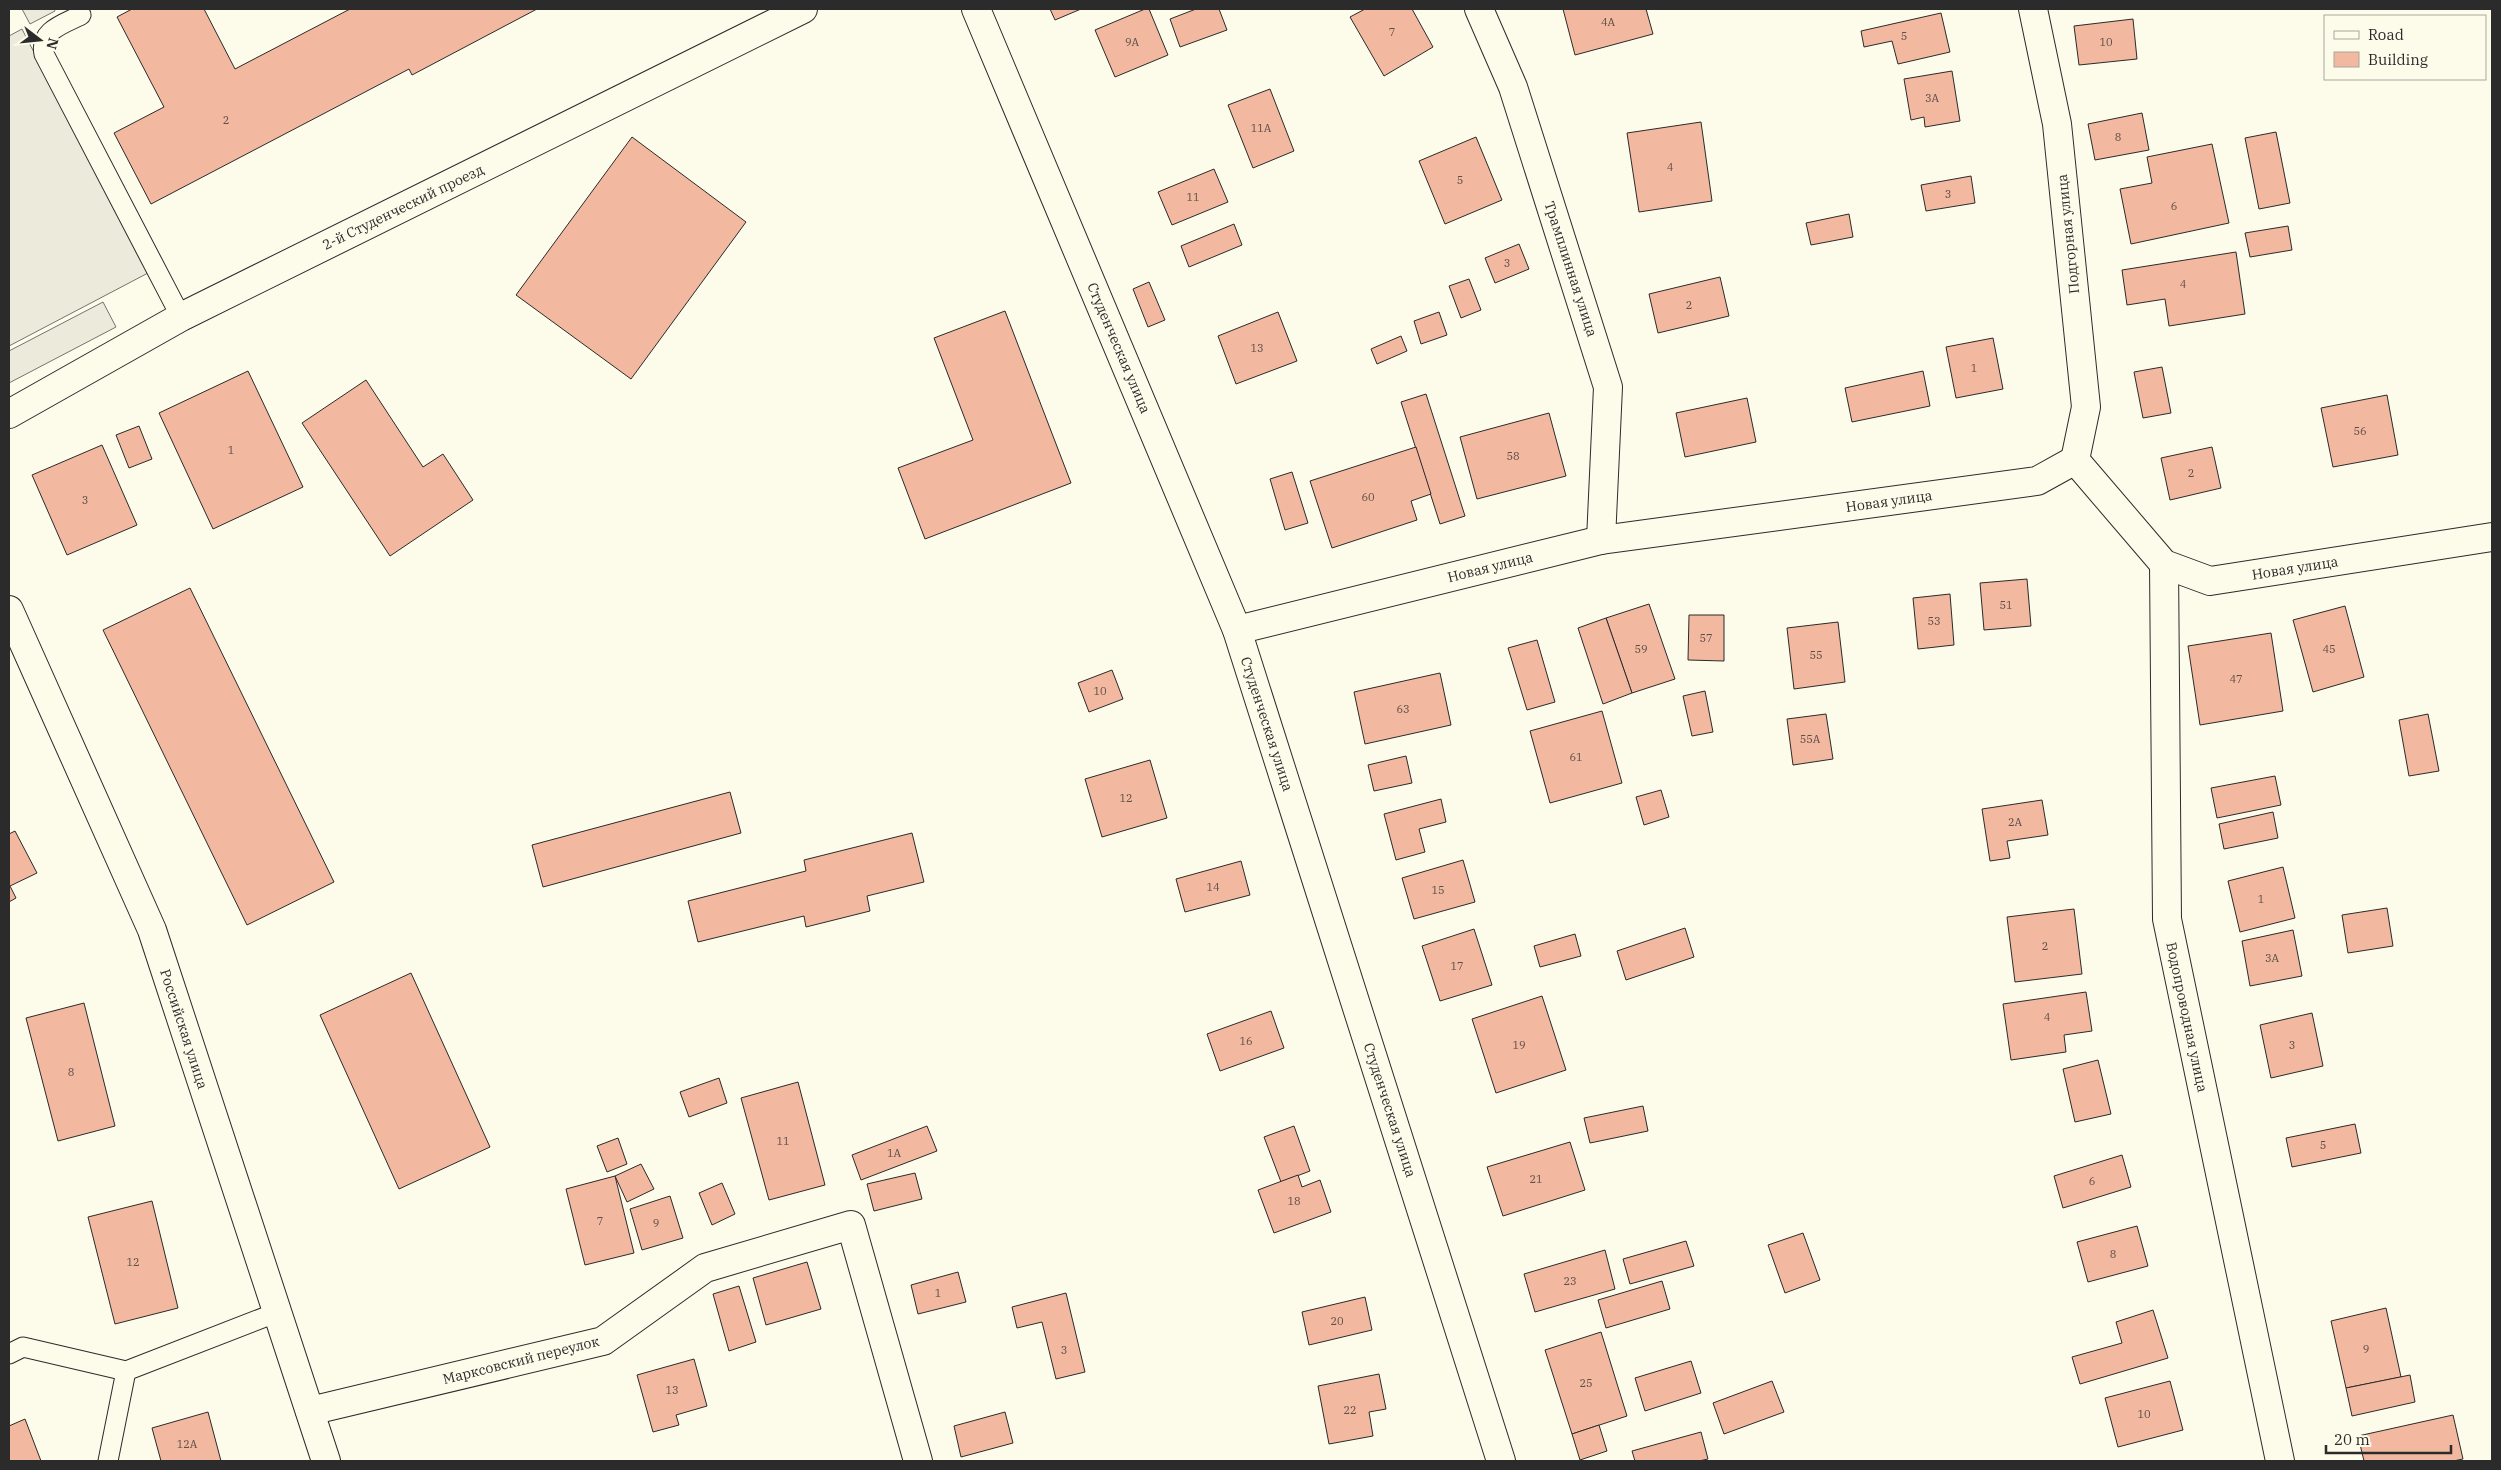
<svg xmlns="http://www.w3.org/2000/svg" width="2501" height="1470" font-family="'IBM Plex Serif',serif">
<style>
.parking{fill:#eceadb;stroke:#74746e}
.building{fill:#f2b8a0;stroke:#2b2b2b}
.lines{fill:none;stroke-linecap:round;stroke-linejoin:round}
.service-casing{stroke:#2b2b2b;stroke-width:21}
.minor-casing{stroke:#2b2b2b;stroke-width:30}
.primary-casing{stroke:#2b2b2b;stroke-width:30}
.service{stroke:#fdfbea;stroke-width:19}
.minor{stroke:#fdfbea;stroke-width:28}
.primary{stroke:#fdfbea;stroke-width:28}
.labels{text-anchor:middle;dominant-baseline:central;stroke-width:4;stroke-linejoin:round;paint-order:stroke}
.number-label{font-size:11px;fill:#5d4e48}
.street-label{font-size:14px;fill:#2b2b2b;stroke:#fdfbea}
</style>
<rect width="100%" height="100%" fill="#fdfbea"/>
<g class="parking">
<polygon points="22,9 54,9 55,11 30,24"/>
<polygon points="22,29 148,273 9,346 9,36"/>
<polygon points="103,302 116,327 9,383 9,351"/>
</g>
<g class="building">
<polygon points="132,9 204,9 235,69 350,9 537,9 412,75 409,69 151,204 114,133 164,107 117,17"/>
<polygon points="1050,9 1081,9 1055,20"/>
<polygon points="1145,9 1149,9 1168,55 1115,77 1095,30"/>
<polygon points="1196,9 1219,9 1227,30 1180,47 1170,19"/>
<polygon points="1365,9 1412,9 1433,47 1384,76 1350,17"/>
<polygon points="1563,9 1646,9 1653,34 1575,55"/>
<polygon points="1941,13 1950,52 1898,64 1892,41 1864,47 1861,31"/>
<polygon points="2133,19 2137,59 2079,65 2074,26"/>
<polygon points="1952,71 1960,121 1925,127 1924,117 1911,120 1904,79"/>
<polygon points="1270,89 1294,151 1253,168 1228,105"/>
<polygon points="2142,113 2149,150 2095,160 2088,124"/>
<polygon points="1701,122 1712,201 1639,212 1627,133"/>
<polygon points="2276,132 2290,203 2259,209 2245,138"/>
<polygon points="632,137 746,222 631,379 516,295"/>
<polygon points="1476,137 1502,200 1445,224 1419,161"/>
<polygon points="2212,144 2229,223 2131,244 2120,189 2152,183 2147,157"/>
<polygon points="1214,169 1228,202 1172,225 1158,192"/>
<polygon points="1971,176 1975,203 1926,211 1921,185"/>
<polygon points="1849,214 1853,237 1811,245 1806,223"/>
<polygon points="1234,224 1242,245 1189,267 1181,246"/>
<polygon points="2288,226 2292,250 2250,257 2245,233"/>
<polygon points="1519,244 1529,269 1495,283 1485,258"/>
<polygon points="2236,252 2245,314 2169,326 2165,299 2127,305 2122,270"/>
<polygon points="1720,277 1729,316 1658,333 1649,294"/>
<polygon points="1469,279 1481,310 1461,318 1449,286"/>
<polygon points="1149,282 1165,320 1148,327 1133,289"/>
<polygon points="1005,311 1071,483 925,539 898,468 973,440 934,338"/>
<polygon points="1278,312 1297,361 1236,384 1218,336"/>
<polygon points="1439,312 1447,335 1421,344 1414,321"/>
<polygon points="1401,336 1407,351 1377,364 1371,349"/>
<polygon points="1993,338 2003,389 1956,398 1946,347"/>
<polygon points="2162,367 2171,413 2143,418 2134,372"/>
<polygon points="248,371 303,487 213,529 159,413"/>
<polygon points="1923,371 1930,406 1852,422 1845,388"/>
<polygon points="366,380 423,467 443,454 473,500 390,556 302,423"/>
<polygon points="1426,394 1465,516 1440,524 1401,402"/>
<polygon points="2387,395 2398,455 2333,467 2321,408"/>
<polygon points="1747,398 1756,442 1685,457 1676,413"/>
<polygon points="1549,413 1566,476 1477,499 1460,437"/>
<polygon points="139,426 152,459 129,468 116,435"/>
<polygon points="102,445 137,525 67,555 32,475"/>
<polygon points="1416,447 1431,494 1411,501 1417,520 1332,548 1310,481"/>
<polygon points="2212,447 2221,488 2170,500 2161,458"/>
<polygon points="1292,472 1308,523 1285,530 1270,479"/>
<polygon points="2027,579 2031,626 1984,630 1980,583"/>
<polygon points="190,588 334,882 247,925 103,630"/>
<polygon points="1950,594 1954,645 1918,649 1913,598"/>
<polygon points="1649,604 1675,679 1632,693 1606,618"/>
<polygon points="2345,606 2364,677 2313,692 2293,620"/>
<polygon points="1689,615 1724,615 1724,661 1688,660"/>
<polygon points="1606,618 1632,693 1603,704 1578,628"/>
<polygon points="1838,622 1845,682 1794,689 1787,628"/>
<polygon points="2271,633 2283,711 2200,725 2188,646"/>
<polygon points="1537,640 1555,702 1527,710 1508,648"/>
<polygon points="1112,670 1123,699 1089,712 1078,683"/>
<polygon points="1440,673 1451,725 1365,744 1354,692"/>
<polygon points="1705,691 1713,732 1692,736 1683,696"/>
<polygon points="1602,711 1622,783 1550,803 1530,731"/>
<polygon points="1826,714 1833,759 1793,765 1787,719"/>
<polygon points="2428,714 2439,771 2409,776 2399,720"/>
<polygon points="1406,756 1412,783 1374,791 1368,765"/>
<polygon points="1150,760 1167,818 1102,837 1085,779"/>
<polygon points="2275,776 2281,805 2217,818 2211,788"/>
<polygon points="1661,790 1669,817 1644,825 1636,797"/>
<polygon points="730,792 741,833 543,887 532,845"/>
<polygon points="1441,799 1446,822 1419,829 1425,852 1396,860 1384,814"/>
<polygon points="2042,800 2048,835 2007,841 2010,858 1990,861 1982,809"/>
<polygon points="2273,812 2278,838 2224,849 2219,824"/>
<polygon points="15,831 37,873 10,886 16,898 9,902 9,834"/>
<polygon points="912,833 924,882 867,896 870,911 806,927 804,916 698,942 688,901 806,871 804,860"/>
<polygon points="1463,860 1475,902 1414,919 1402,878"/>
<polygon points="1241,861 1250,895 1185,912 1176,879"/>
<polygon points="2283,867 2295,918 2240,932 2228,881"/>
<polygon points="2387,908 2393,946 2348,953 2342,915"/>
<polygon points="2074,909 2082,974 2015,982 2007,917"/>
<polygon points="1685,928 1694,957 1626,980 1617,951"/>
<polygon points="1474,929 1492,985 1440,1001 1422,946"/>
<polygon points="2293,930 2302,976 2250,986 2242,941"/>
<polygon points="1575,934 1581,956 1540,967 1534,946"/>
<polygon points="411,973 490,1147 399,1189 320,1015"/>
<polygon points="2086,992 2092,1031 2064,1035 2066,1052 2011,1060 2003,1004"/>
<polygon points="1542,996 1566,1070 1496,1093 1472,1019"/>
<polygon points="84,1003 115,1126 58,1141 26,1018"/>
<polygon points="1271,1011 1284,1048 1220,1071 1207,1034"/>
<polygon points="2312,1013 2323,1066 2271,1078 2260,1025"/>
<polygon points="2098,1060 2111,1114 2075,1122 2063,1069"/>
<polygon points="719,1078 727,1103 689,1117 680,1092"/>
<polygon points="798,1082 825,1185 769,1200 741,1098"/>
<polygon points="1643,1106 1648,1131 1590,1143 1584,1118"/>
<polygon points="2355,1124 2361,1153 2292,1167 2286,1138"/>
<polygon points="927,1126 937,1151 861,1180 852,1155"/>
<polygon points="1294,1126 1310,1171 1281,1182 1264,1137"/>
<polygon points="618,1138 627,1164 607,1172 597,1146"/>
<polygon points="1570,1142 1585,1190 1503,1216 1487,1167"/>
<polygon points="2122,1155 2131,1187 2063,1208 2054,1176"/>
<polygon points="641,1164 654,1189 627,1202 615,1176"/>
<polygon points="915,1173 922,1199 874,1211 867,1184"/>
<polygon points="1298,1175 1302,1187 1320,1180 1331,1212 1274,1233 1258,1190"/>
<polygon points="615,1176 634,1253 585,1265 566,1189"/>
<polygon points="722,1183 735,1214 712,1225 699,1193"/>
<polygon points="670,1196 683,1238 642,1250 630,1209"/>
<polygon points="152,1201 178,1308 115,1324 88,1217"/>
<polygon points="2137,1226 2148,1266 2088,1282 2077,1242"/>
<polygon points="1803,1233 1820,1280 1785,1293 1768,1245"/>
<polygon points="1686,1241 1694,1266 1630,1284 1623,1259"/>
<polygon points="1605,1250 1615,1289 1535,1312 1524,1274"/>
<polygon points="807,1262 821,1309 766,1325 753,1278"/>
<polygon points="958,1272 966,1302 918,1314 911,1285"/>
<polygon points="1662,1281 1670,1309 1606,1328 1598,1300"/>
<polygon points="739,1286 756,1342 729,1351 713,1294"/>
<polygon points="1066,1293 1085,1372 1056,1379 1042,1322 1017,1328 1012,1307"/>
<polygon points="1365,1297 1372,1330 1309,1345 1302,1312"/>
<polygon points="2386,1308 2401,1377 2346,1388 2331,1321"/>
<polygon points="2153,1310 2168,1358 2080,1384 2072,1357 2122,1343 2116,1322"/>
<polygon points="1601,1332 1627,1416 1572,1434 1545,1350"/>
<polygon points="694,1359 707,1406 676,1415 679,1425 653,1432 637,1375"/>
<polygon points="1691,1361 1701,1393 1645,1411 1635,1378"/>
<polygon points="1379,1374 1386,1409 1369,1412 1373,1436 1329,1444 1318,1386"/>
<polygon points="2410,1375 2415,1402 2352,1416 2346,1388"/>
<polygon points="1772,1381 1784,1412 1724,1434 1713,1403"/>
<polygon points="2170,1381 2183,1430 2118,1447 2105,1398"/>
<polygon points="208,1412 221,1461 161,1461 152,1428"/>
<polygon points="1005,1412 1013,1443 961,1457 954,1426"/>
<polygon points="2453,1415 2463,1459 2453,1461 2364,1461 2358,1436"/>
<polygon points="25,1419 41,1461 9,1461 9,1426"/>
<polygon points="1599,1425 1607,1451 1580,1460 1572,1434"/>
<polygon points="1701,1432 1708,1459 1699,1461 1635,1461 1632,1451"/>
</g>
<g class="lines">
<g class="service-casing">
<g id="service">
<path d="M81 15C64 24 39 30 44 54L181 317"/>
<polyline points="9,1354 23,1347 126,1371"/>
<polyline points="108,1461 126,1371 278,1312"/>
</g>
</g>
<g class="minor-casing">
<g id="minor">
<polyline points="1479,9 1513,87 1608,387 1601,540"/>
<polyline points="2033,9 2057,124 2086,407 2075,460"/>
<polyline points="9,414 181,317 803,9"/>
<polyline points="2164,564 2167,919 2280,1461"/>
<polyline points="9,610 152,930 326,1461"/>
<polyline points="1237,630 1601,540 2037,481 2075,460 2164,564 2210,581 2492,537"/>
<polyline points="310,1411 603,1341 705,1268 851,1225 918,1461"/>
</g>
</g>
<g class="primary-casing">
<polyline id="primary" points="976,9 1237,630 1501,1461"/>
</g>
<use href="#service" class="service"/>
<use href="#minor" class="minor"/>
<use href="#primary" class="primary"/>
</g>
<g class="labels">
<g class="number-label">
<text x="1608" y="22">4А</text>
<text x="1392" y="32">7</text>
<text x="1904" y="36">5</text>
<text x="1132" y="42">9А</text>
<text x="2106" y="42">10</text>
<text x="1932" y="98">3А</text>
<text x="226" y="120">2</text>
<text x="1261" y="128">11А</text>
<text x="2118" y="137">8</text>
<text x="1670" y="167">4</text>
<text x="1460" y="180">5</text>
<text x="1948" y="194">3</text>
<text x="1193" y="197">11</text>
<text x="2174" y="206">6</text>
<text x="1507" y="263">3</text>
<text x="2183" y="284">4</text>
<text x="1689" y="305">2</text>
<text x="1257" y="348">13</text>
<text x="1974" y="368">1</text>
<text x="2360" y="431">56</text>
<text x="231" y="450">1</text>
<text x="1513" y="456">58</text>
<text x="2191" y="473">2</text>
<text x="1368" y="497">60</text>
<text x="85" y="500">3</text>
<text x="2006" y="605">51</text>
<text x="1934" y="621">53</text>
<text x="1706" y="638">57</text>
<text x="1641" y="649">59</text>
<text x="2329" y="649">45</text>
<text x="1816" y="655">55</text>
<text x="2236" y="679">47</text>
<text x="1100" y="691">10</text>
<text x="1403" y="709">63</text>
<text x="1810" y="739">55А</text>
<text x="1576" y="757">61</text>
<text x="1126" y="798">12</text>
<text x="2015" y="822">2А</text>
<text x="1213" y="887">14</text>
<text x="1438" y="890">15</text>
<text x="2261" y="899">1</text>
<text x="2045" y="946">2</text>
<text x="2272" y="958">3А</text>
<text x="1457" y="966">17</text>
<text x="2047" y="1017">4</text>
<text x="1246" y="1041">16</text>
<text x="1519" y="1045">19</text>
<text x="2292" y="1045">3</text>
<text x="71" y="1072">8</text>
<text x="783" y="1141">11</text>
<text x="2323" y="1145">5</text>
<text x="894" y="1153">1А</text>
<text x="1536" y="1179">21</text>
<text x="2092" y="1181">6</text>
<text x="1294" y="1201">18</text>
<text x="600" y="1221">7</text>
<text x="656" y="1223">9</text>
<text x="2113" y="1254">8</text>
<text x="133" y="1262">12</text>
<text x="1570" y="1281">23</text>
<text x="938" y="1293">1</text>
<text x="1337" y="1321">20</text>
<text x="2366" y="1349">9</text>
<text x="1064" y="1350">3</text>
<text x="1586" y="1383">25</text>
<text x="672" y="1390">13</text>
<text x="1350" y="1410">22</text>
<text x="2144" y="1414">10</text>
<text x="187" y="1444">12А</text>
</g>
<g class="street-label">
<text transform="translate(403 207) rotate(-26)">2-й Студенческий проезд</text>
<text transform="translate(2068 234) rotate(-96)">Подгорная улица</text>
<text transform="translate(1571 269) rotate(72)">Трамплинная улица</text>
<text transform="translate(1119 348) rotate(67)">Студенческая улица</text>
<text transform="translate(1889 501) rotate(-8)">Новая улица</text>
<text transform="translate(1490 567) rotate(-14)">Новая улица</text>
<text transform="translate(2295 568) rotate(-9)">Новая улица</text>
<text transform="translate(1267 724) rotate(72)">Студенческая улица</text>
<text transform="translate(2187 1017) rotate(78)">Водопроводная улица</text>
<text transform="translate(184 1029) rotate(72)">Российская улица</text>
<text transform="translate(1390 1110) rotate(72)">Студенческая улица</text>
<text transform="translate(521 1360) rotate(-14)">Марксовский переулок</text>
</g>
</g>
<rect width="2501" height="1470" fill="none" stroke="#2b2b2b" stroke-width="20"/>
<rect x="2324" y="15" width="162" height="65" fill="#fdfbea" stroke="#a9a89e"/>
<rect x="2334" y="31" width="25" height="8" fill="#fdfbea" stroke="#a9a89e"/>
<text x="2368" y="40" font-size="15" fill="#2b2b2b">Road</text>
<rect x="2334" y="52" width="25" height="15" fill="#f2b8a0" stroke="#a9a89e"/>
<text x="2368" y="65" font-size="15" fill="#2b2b2b">Building</text>
<g transform="translate(40 40) rotate(106)" stroke="#fdfbea" stroke-width="4" paint-order="stroke">
<path d="M0-4L9 19L0 12L-9 19Z" fill="#2b2b2b"/>
<text y="-8" font-size="14" font-weight="bold" text-anchor="middle" fill="#2b2b2b">N</text>
</g>
<path d="M2326 1445v8h125v-8" fill="none" stroke="#2b2b2b" stroke-width="2.5"/>
<text x="2334" y="1445" font-size="15" fill="#2b2b2b" stroke="#fdfbea" stroke-width="4" paint-order="stroke">20 m</text>
</svg>
